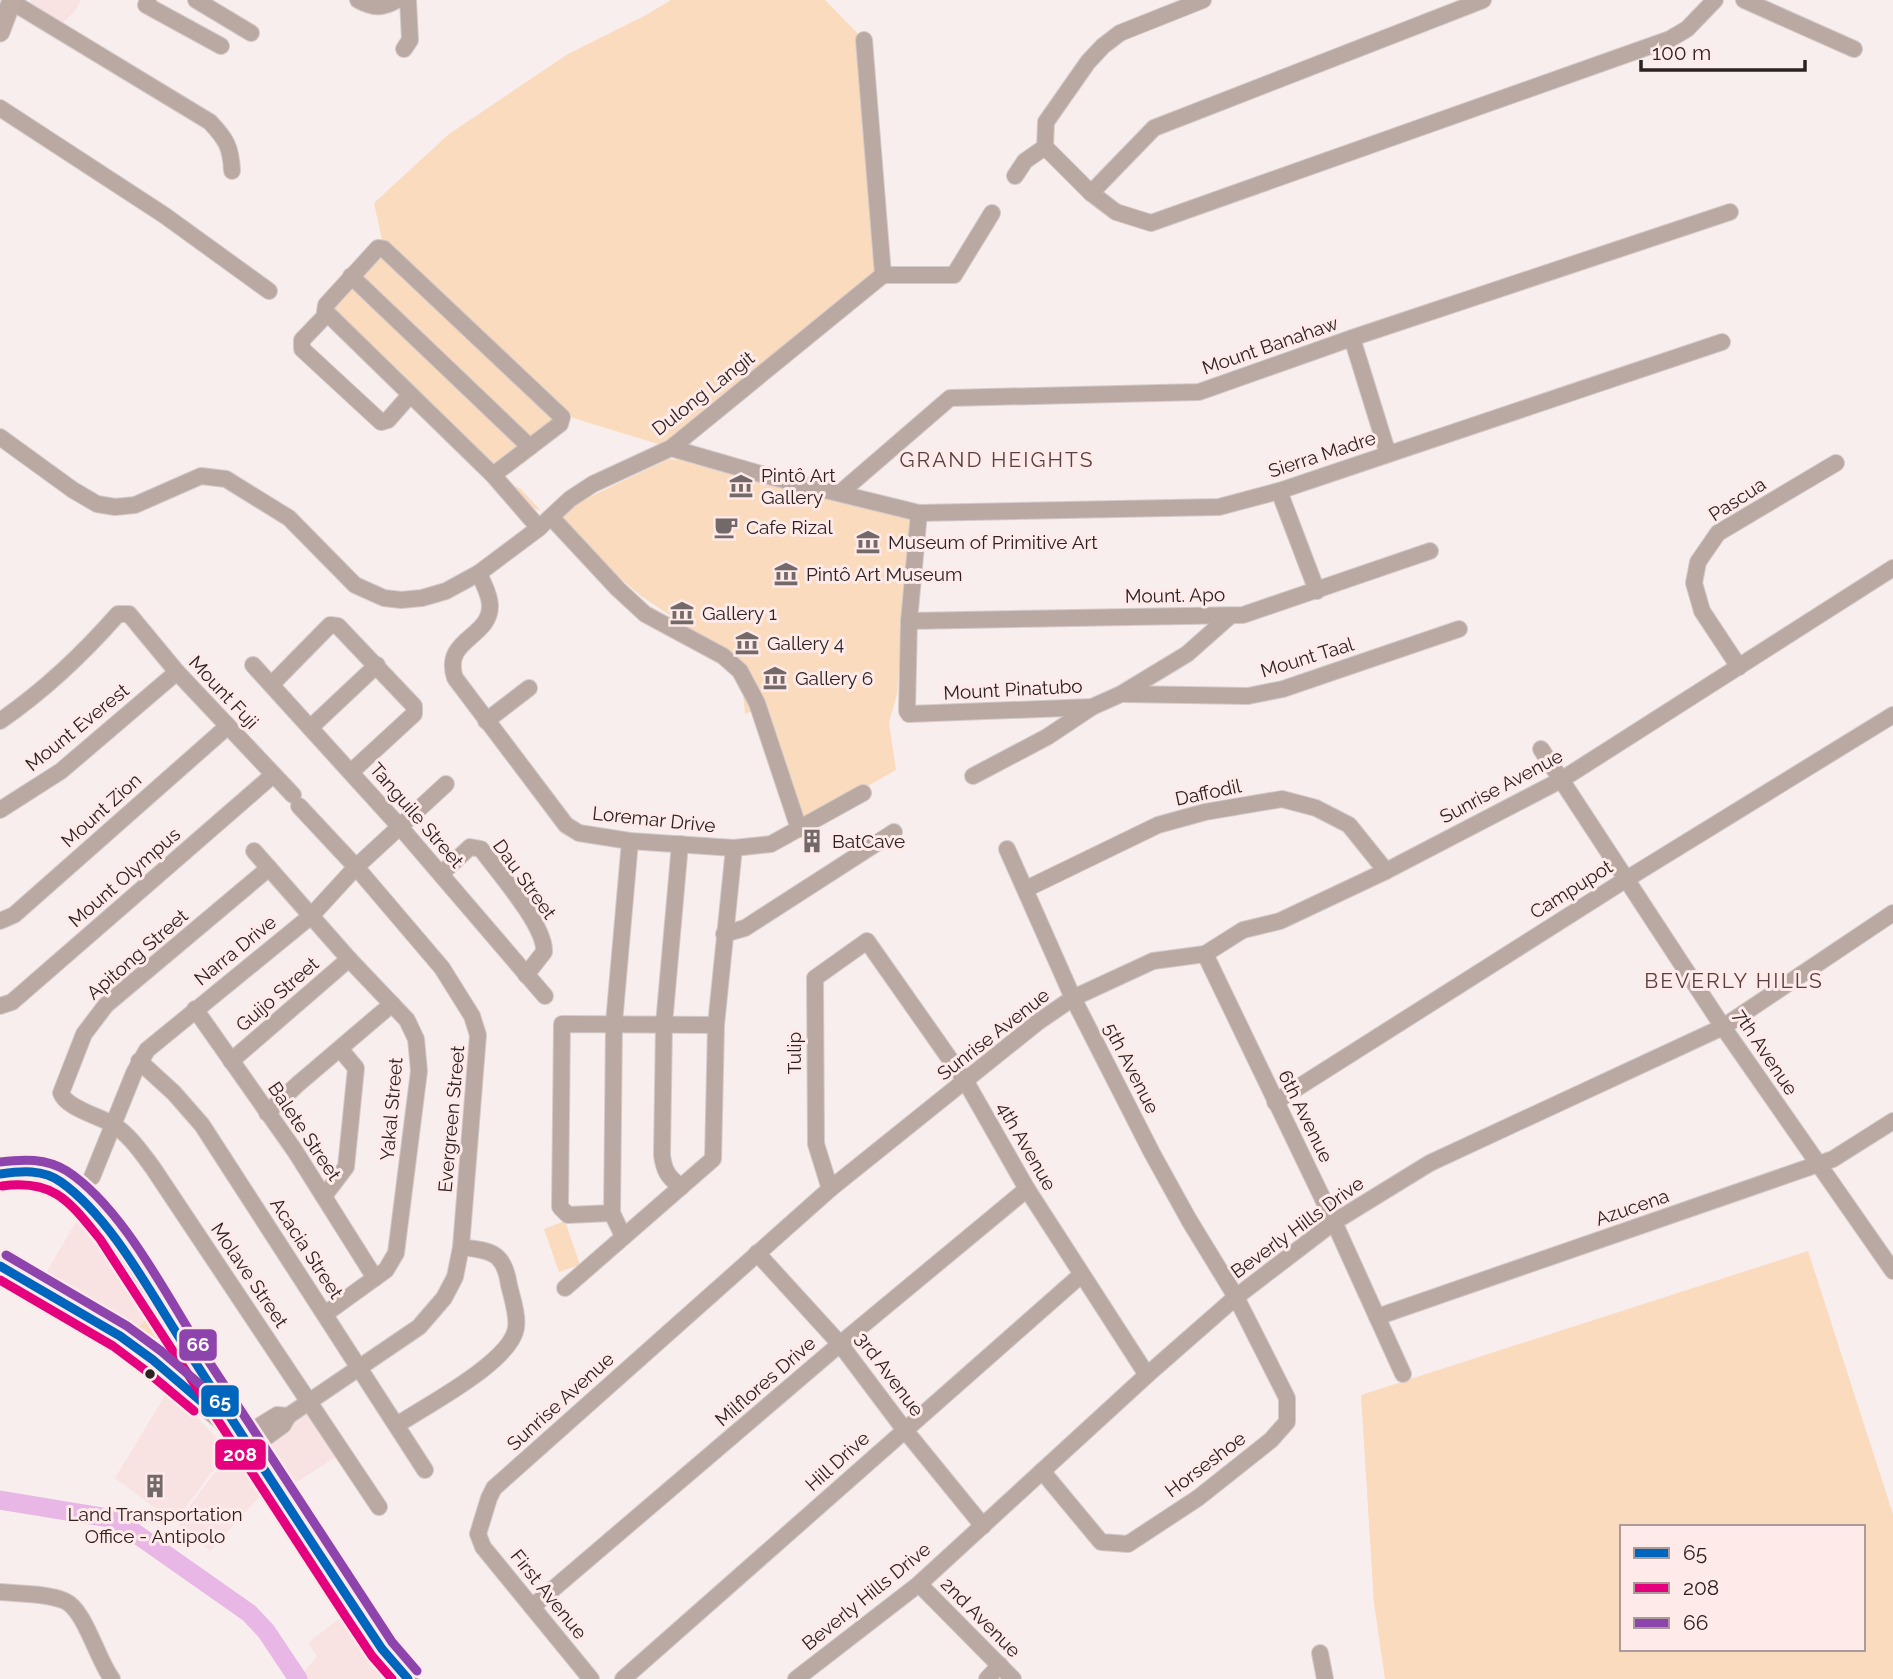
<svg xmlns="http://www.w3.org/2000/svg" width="1893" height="1679" font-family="Raleway,sans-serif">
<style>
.built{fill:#f9e2e2}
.green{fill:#fadbbd;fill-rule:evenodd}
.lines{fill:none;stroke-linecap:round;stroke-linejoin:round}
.river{stroke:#e8b7e6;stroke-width:19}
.minor-casing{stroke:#d3caca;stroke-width:18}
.major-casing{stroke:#d3caca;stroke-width:21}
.minor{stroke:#baa9a3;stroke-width:16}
.major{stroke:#bcaaa3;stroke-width:19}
.bus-1-casing{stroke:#fdeae9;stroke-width:14}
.bus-2-casing{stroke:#fdeae9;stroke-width:14}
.bus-3-casing{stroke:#fdeae9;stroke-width:14}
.bus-1{stroke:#0065bd;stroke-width:9}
.bus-2{stroke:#e5007d;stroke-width:9}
.bus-3{stroke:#8e44ad;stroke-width:9}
.bus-dot{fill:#2d2222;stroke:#fdeae9;stroke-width:2.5}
.labels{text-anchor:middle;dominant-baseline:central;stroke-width:6;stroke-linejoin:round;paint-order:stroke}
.street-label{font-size:19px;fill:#2d2222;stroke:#fdeae9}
.poi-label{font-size:19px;fill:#2d2222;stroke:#fdeae9;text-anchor:start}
.neighbourhood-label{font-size:21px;letter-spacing:2px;fill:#594040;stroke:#fdeae9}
.line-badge{stroke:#fdeae9;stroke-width:2.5}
.badge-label{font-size:19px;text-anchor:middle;font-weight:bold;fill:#fff}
</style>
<rect width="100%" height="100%" fill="#f8eeee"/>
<g class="built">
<polygon points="31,0 81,0 75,11 62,24 30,5"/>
<polygon points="78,1219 106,1253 148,1318 130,1335 75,1293 44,1276"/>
<polygon points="170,1387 228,1451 174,1522 115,1478"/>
<polygon points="310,1409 340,1454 291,1486 267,1448 284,1428"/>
<polygon points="230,1452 261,1495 210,1551 177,1523"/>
<polygon points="340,1618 384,1674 379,1679 306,1679 304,1672 317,1656 308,1643"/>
</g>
<g class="green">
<polygon points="671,0 825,0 864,40 883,275 671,448 560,414 494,476 521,489 541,511 515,501 326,305 384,249 374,203 449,134 568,54 646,15"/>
<polygon points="669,459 682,460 766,484 911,518 897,694 889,723 896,770 798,825 764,706 745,714 740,661 734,653 709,641 641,596 613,572 560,516 575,504"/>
<polygon points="565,1221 580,1265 559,1272 544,1229"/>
<path d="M1808 1251 1893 1514V1679H1385L1374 1603 1361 1395ZM1622 1527H1863V1649H1622Z"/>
<polygon points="151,1315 185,1368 178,1370 130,1335"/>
</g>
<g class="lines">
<polyline class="river" points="0,1500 115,1519 249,1613 266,1631 298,1679"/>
<g class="minor-casing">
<g id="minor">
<polyline points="148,0 146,5 221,46"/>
<polyline points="196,0 251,33"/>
<path d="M358 0C373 8 382 9 397 0"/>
<polyline points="1203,0 1120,33 1103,46 1088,62 1046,122 1045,147 1091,193 1116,212 1151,223 1670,39 1687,29 1715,0"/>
<polyline points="1744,0 1854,49"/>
<path d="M12 2 210 122C226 139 231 147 232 171"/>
<polyline points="864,40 883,275"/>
<polyline points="404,49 410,40 408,0"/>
<polyline points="0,108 164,215 269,291"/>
<polyline points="1015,176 1025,161 1045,147"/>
<polyline points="1091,193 1154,128 1483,0"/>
<polyline points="883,275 954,275 992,213"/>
<polyline points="351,276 530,447"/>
<polyline points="327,314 302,340 302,349 381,422 388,420 410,395"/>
<polyline points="1352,338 1388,454"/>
<polyline points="0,437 73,490 97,504 115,507 135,505 201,476 226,479 289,518 355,585 384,598 401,600 422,598 446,591 479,573 539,528 570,499 593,484 671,448 883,275"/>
<polyline points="671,448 768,476 919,513 1219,507 1279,491 1722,342"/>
<polyline points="493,475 560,424 562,417 384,249 378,248 326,305 325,311 493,475 539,528"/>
<polyline points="1279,491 1317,591"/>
<polyline points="840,493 950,398 1199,392 1352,338 1730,212"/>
<polyline points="919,513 909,621 907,711 909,714 1092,707 1121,694 1187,654 1230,616"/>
<polyline points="551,517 618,589 645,614 723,656 740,671 757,703 799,829"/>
<path d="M479 573C483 584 490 594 490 606 490 638 442 639 455 678L566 825 579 833 630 841 734 848 771 844 863 793"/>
<polyline points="909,621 1243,615 1430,551"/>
<polyline points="253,665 401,828 545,996"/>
<polyline points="1739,667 1702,611 1694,583 1698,562 1718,533 1836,463"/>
<polyline points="272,684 330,625 338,626 414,706 414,714 351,772"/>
<polyline points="1123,694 1248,696 1283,689 1459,629"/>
<path d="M0 721C45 690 82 655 118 614H129L177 672 293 795"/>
<polyline points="486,721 529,688"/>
<polyline points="311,727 377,665"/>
<polyline points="1541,749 1723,1027 1893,1271"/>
<polyline points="973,776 1047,737 1092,707"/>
<polyline points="0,810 61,771 177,672"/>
<path d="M680 844 664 1024 662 1155C664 1171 668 1177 681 1187"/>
<polyline points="1007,849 1073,998 1152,1153 1189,1220 1236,1297 1287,1398 1287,1422 1271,1440 1198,1498 1128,1544 1101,1542 1042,1471"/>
<polyline points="254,851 349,959 407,1020 416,1039 419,1071 396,1253 386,1270 325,1314"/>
<path d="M269 868 106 1005 84 1034 61 1093C66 1108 99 1116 112 1124 129 1134 141 1152 153 1168L379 1507"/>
<path d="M441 874 470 847 481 849C497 871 546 926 544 952L526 975"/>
<polyline points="1026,889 1158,825 1205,812 1282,799 1316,808 1349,825 1386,871"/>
<polyline points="0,921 14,915 228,726"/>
<polyline points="724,934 745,928 894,832"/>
<polyline points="1205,954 1334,1222 1403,1374"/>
<polyline points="0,1006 12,1002 273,775"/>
<polyline points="195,1009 295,1151 375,1278"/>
<polyline points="139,1061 174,1093 202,1125 425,1470"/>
<polyline points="231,1061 349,959"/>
<polyline points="1275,1102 1625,880 1893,715"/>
<polyline points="267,1113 298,1084 392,1004"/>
<polyline points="92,1177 134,1073 147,1050 311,916 356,867 446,784"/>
<polyline points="830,1189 816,1144 815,978 867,941 966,1082 1027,1189 1147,1375"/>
<polyline points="324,1196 346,1167 356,1068 340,1049"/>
<polyline points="612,1213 568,1215 560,1207 562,1024 716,1025"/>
<polyline points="623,1236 612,1213 614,1023 630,841"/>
<polyline points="757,1253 840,1344 904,1429 983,1526"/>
<polyline points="565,1288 713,1159 716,1025 734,848"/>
<polyline points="1377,1317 1833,1159 1893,1121"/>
<polyline points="288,1416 419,1327 444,1298 455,1277 461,1247 478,1035 472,1016 442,968 356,867 299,806"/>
<path d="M397 1425C425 1406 511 1362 516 1328 518 1315 512 1298 509 1285 504 1252 492 1251 461 1247"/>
<polyline points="242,1437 277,1415 288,1416"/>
<polyline points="250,1449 283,1425 288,1416"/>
<polyline points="919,1584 1013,1679"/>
<path d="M0 1592C20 1594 46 1593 65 1601 85 1610 97 1659 112 1679"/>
<polyline points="532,1607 840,1344 1027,1189"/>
<polyline points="1320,1653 1325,1679"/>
<polyline points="591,1679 483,1547 478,1534 489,1498 494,1488 830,1189 1038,1022 1073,998 1153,961 1205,954 1243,930 1280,921 1386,871 1561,780 1893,568"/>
<polyline points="623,1679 1081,1275"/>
<polyline points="796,1679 919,1584 1147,1375 1236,1297 1334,1222 1430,1163 1723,1027 1893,913"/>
<polyline points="987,1679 1000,1665"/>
</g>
</g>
<g class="major-casing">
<g id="major">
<polyline points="0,32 12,0"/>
<path d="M0 1174C22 1171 42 1169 61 1182 104 1210 150 1294 179 1338 246 1442 313 1546 382 1649L408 1679"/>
<polyline points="0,1266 129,1341 225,1423"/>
</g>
</g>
<use href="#minor" class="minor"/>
<use href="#major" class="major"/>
<g class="bus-1-casing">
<g id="bus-1">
<path d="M0 1174C21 1171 43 1169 61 1182 113 1219 153 1298 188 1351 252 1451 316 1550 382 1649L408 1679"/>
<polyline points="0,1266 120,1336 153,1360 202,1402"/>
</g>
</g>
<g class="bus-2-casing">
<g id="bus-2">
<path d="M2 1186C54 1179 69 1201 100 1239L346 1617 372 1656 392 1679"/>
<polyline points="0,1280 113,1346 145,1370 194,1411"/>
</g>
</g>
<g class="bus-3-casing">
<g id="bus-3">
<path d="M0 1162C23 1159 46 1158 67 1171 122 1207 165 1293 200 1348 263 1446 327 1544 392 1642L417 1671"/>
<polyline points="6,1255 127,1326 161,1351 210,1393"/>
</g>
</g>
<use href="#bus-1" class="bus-1"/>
<use href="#bus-2" class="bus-2"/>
<use href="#bus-3" class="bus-3"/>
</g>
<defs>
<g id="museum-bare" transform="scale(1.89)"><path d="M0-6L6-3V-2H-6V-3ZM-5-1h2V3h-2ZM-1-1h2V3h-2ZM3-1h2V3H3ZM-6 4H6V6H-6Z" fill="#746969" stroke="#fdeae9" stroke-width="2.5" paint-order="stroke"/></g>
<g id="cafe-bare" transform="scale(1.89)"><path d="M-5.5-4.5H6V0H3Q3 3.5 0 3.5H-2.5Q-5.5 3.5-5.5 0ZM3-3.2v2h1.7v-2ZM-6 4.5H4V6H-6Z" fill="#746969" stroke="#fdeae9" stroke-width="2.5" paint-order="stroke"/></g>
<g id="building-bare" transform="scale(1.89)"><path d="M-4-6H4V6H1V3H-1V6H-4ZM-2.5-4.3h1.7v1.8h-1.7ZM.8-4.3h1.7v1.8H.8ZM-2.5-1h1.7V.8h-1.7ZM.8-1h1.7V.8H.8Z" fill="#746969" stroke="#fdeae9" stroke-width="2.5" paint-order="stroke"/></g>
</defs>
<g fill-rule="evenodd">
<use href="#museum-bare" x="741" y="486"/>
<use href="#cafe-bare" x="726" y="527"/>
<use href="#museum-bare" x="868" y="542"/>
<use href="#museum-bare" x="786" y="574"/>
<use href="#museum-bare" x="682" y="613"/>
<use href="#museum-bare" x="747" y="643"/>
<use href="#museum-bare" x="775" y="678"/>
<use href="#building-bare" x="812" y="841"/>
<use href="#building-bare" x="155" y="1486"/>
</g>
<circle class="bus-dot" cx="150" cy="1374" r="6"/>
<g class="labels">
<g class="street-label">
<text transform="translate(1270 345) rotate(-19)">Mount Banahaw</text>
<text transform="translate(703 393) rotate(-38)">Dulong Langit</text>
<text transform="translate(1322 454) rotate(-18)">Sierra Madre</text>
<text transform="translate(1737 499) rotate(-33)">Pascua</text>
<text transform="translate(1175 595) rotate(-1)">Mount. Apo</text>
<text transform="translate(1307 657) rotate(-17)">Mount Taal</text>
<text transform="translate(1013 689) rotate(-3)">Mount Pinatubo</text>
<text transform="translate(224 692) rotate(47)">Mount Fuji</text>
<text transform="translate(77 727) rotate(-39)">Mount Everest</text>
<text transform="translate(1501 786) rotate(-28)">Sunrise Avenue</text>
<text transform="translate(1208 792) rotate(-12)">Daffodil</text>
<text transform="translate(101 810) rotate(-42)">Mount Zion</text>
<text transform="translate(417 815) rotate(49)">Tanguile Street</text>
<text transform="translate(654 819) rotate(6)">Loremar Drive</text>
<text transform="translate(124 877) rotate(-41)">Mount Olympus</text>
<text transform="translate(525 879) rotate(54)">Dau Street</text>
<text transform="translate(1571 889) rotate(-32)">Campupot</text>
<text transform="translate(235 950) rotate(-39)">Narra Drive</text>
<text transform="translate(137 954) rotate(-41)">Apitong Street</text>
<text transform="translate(277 994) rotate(-41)">Guijo Street</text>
<text transform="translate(993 1034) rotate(-38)">Sunrise Avenue</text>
<text transform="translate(1766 1052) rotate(56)">7th Avenue</text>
<text transform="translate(794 1053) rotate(-90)">Tulip</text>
<text transform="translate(1132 1068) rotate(63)">5th Avenue</text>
<text transform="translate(391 1109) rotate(-85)">Yakal Street</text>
<text transform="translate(1306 1116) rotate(64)">6th Avenue</text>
<text transform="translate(451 1119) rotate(-85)">Evergreen Street</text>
<text transform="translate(305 1131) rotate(56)">Balete Street</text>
<text transform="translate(1027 1146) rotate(60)">4th Avenue</text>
<text transform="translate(1632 1207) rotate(-19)">Azucena</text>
<text transform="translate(1297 1227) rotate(-36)">Beverly Hills Drive</text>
<text transform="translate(307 1248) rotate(57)">Acacia Street</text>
<text transform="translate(250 1275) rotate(56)">Molave Street</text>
<text transform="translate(890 1374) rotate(53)">3rd Avenue</text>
<text transform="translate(765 1381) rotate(-41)">Milflores Drive</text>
<text transform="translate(560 1401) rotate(-42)">Sunrise Avenue</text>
<text transform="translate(837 1461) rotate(-42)">Hill Drive</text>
<text transform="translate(1205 1464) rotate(-37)">Horseshoe</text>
<text transform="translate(549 1594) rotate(51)">First Avenue</text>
<text transform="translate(866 1596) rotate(-39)">Beverly Hills Drive</text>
<text transform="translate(981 1617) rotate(45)">2nd Avenue</text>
</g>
<g class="poi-label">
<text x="761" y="475">Pintô Art<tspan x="761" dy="22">Gallery</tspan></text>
<text x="746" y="527">Cafe Rizal</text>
<text x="888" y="542">Museum of Primitive Art</text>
<text x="806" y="574">Pintô Art Museum</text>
<text x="702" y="613">Gallery 1</text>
<text x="767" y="643">Gallery 4</text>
<text x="795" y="678">Gallery 6</text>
<text x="832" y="841">BatCave</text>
<text x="155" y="1514" text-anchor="middle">Land Transportation<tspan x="155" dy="22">Office - Antipolo</tspan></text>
</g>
<g class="neighbourhood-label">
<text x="997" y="459">GRAND HEIGHTS</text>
<text x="1734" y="980">BEVERLY HILLS</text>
</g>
</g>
<g class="line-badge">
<rect x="178" y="1328" width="40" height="34" rx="7" fill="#8e44ad"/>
<rect x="200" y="1384" width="40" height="34" rx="7" fill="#0065bd"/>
<rect x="214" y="1438" width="53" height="33" rx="7" fill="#e5007d"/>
</g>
<g class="badge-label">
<text x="198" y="1351">66</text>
<text x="220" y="1408">65</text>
<text x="240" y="1461">208</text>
</g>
<rect x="1620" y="1525" width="245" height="126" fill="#fdeae9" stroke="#aa9a99" stroke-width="2"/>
<rect x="1634" y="1548" width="35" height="10" fill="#0065bd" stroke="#aa9a99" stroke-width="2"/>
<text x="1683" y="1560" font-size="21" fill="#2d2222">65</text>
<rect x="1634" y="1583" width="35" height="10" fill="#e5007d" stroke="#aa9a99" stroke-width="2"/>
<text x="1683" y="1595" font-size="21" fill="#2d2222">208</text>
<rect x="1634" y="1618" width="35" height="10" fill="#8e44ad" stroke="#aa9a99" stroke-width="2"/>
<text x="1683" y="1630" font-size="21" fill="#2d2222">66</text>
<path d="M1641 60v10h164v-10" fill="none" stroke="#2d2222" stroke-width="3.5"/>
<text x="1652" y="60" font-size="21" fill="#2d2222" stroke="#fdeae9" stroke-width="5" paint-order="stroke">100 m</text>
</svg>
